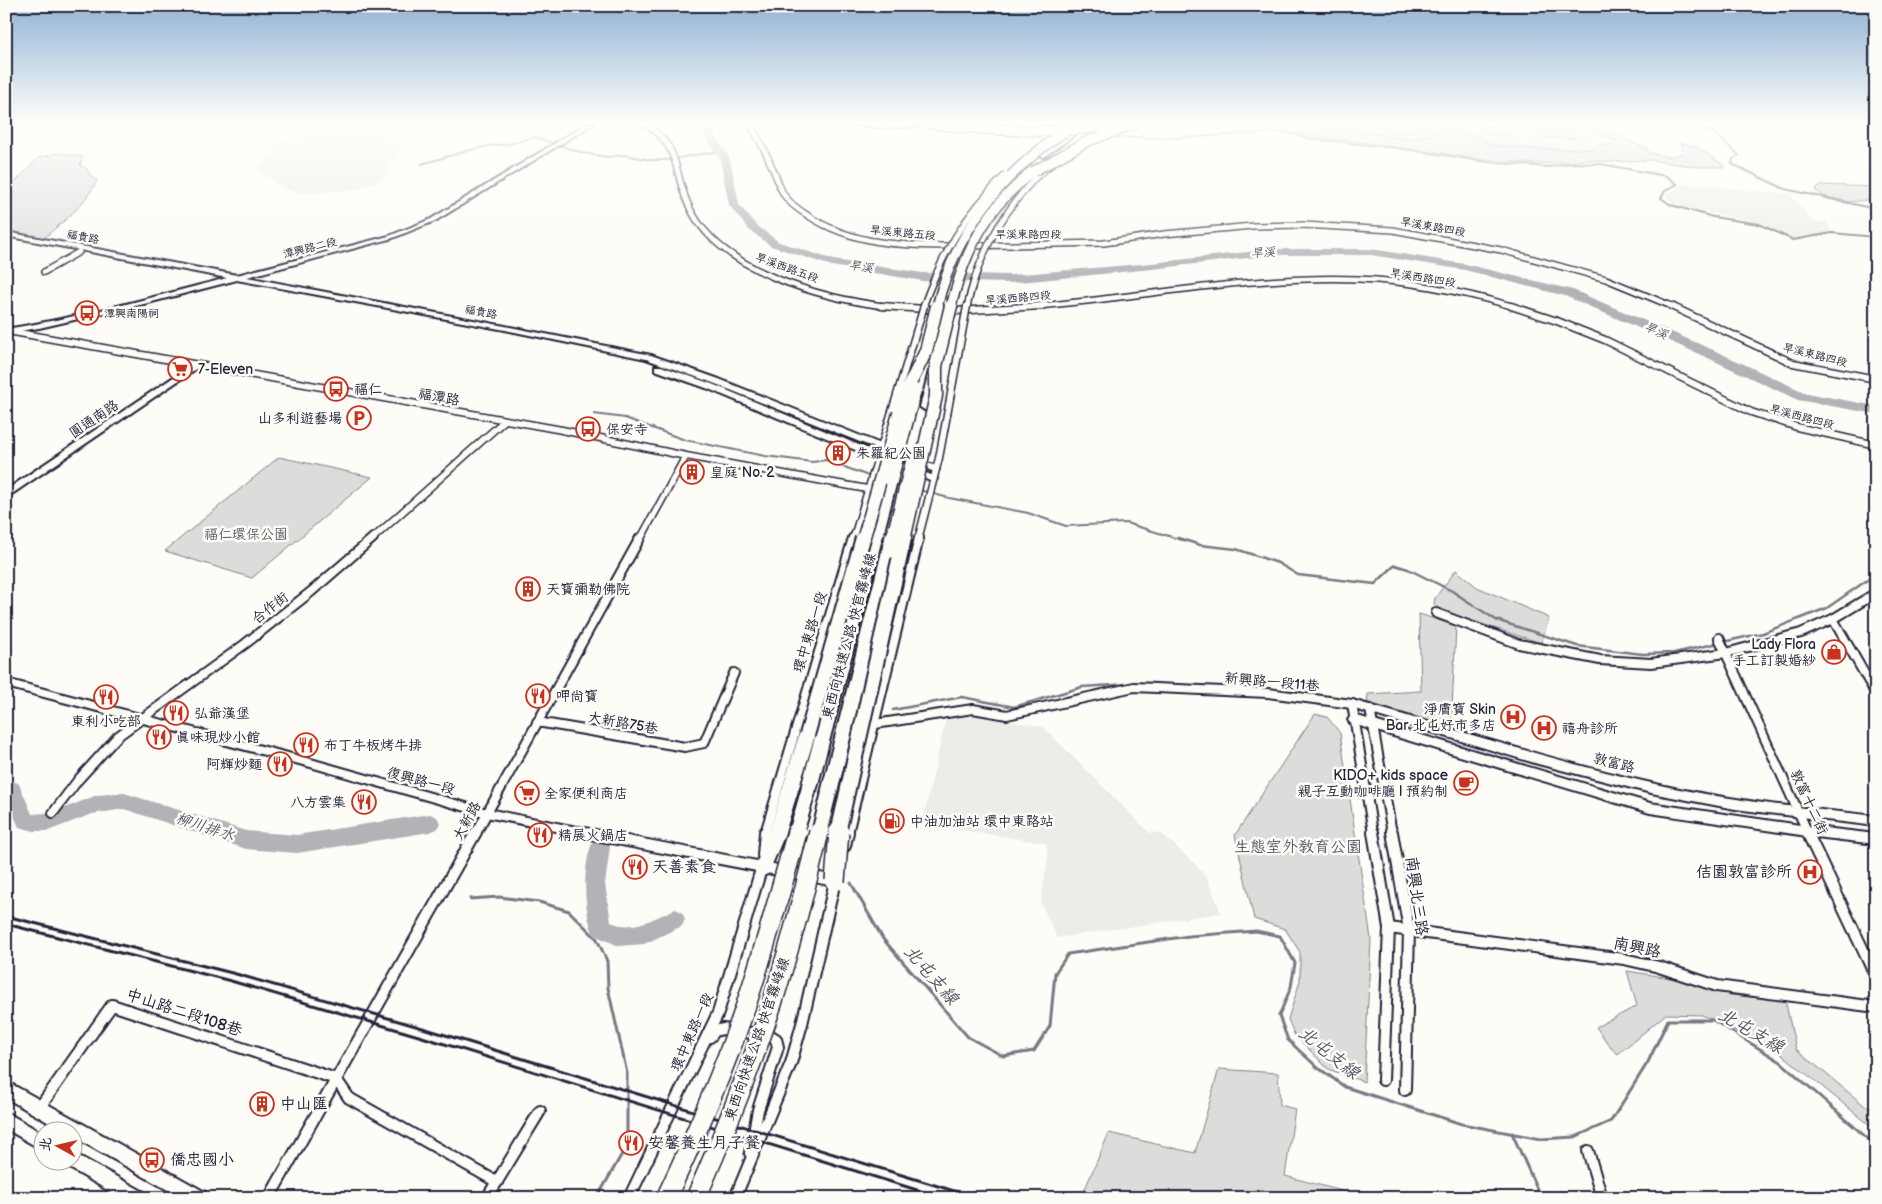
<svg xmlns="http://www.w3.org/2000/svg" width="1882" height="1204" font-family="'Balsamiq Sans','LXGW WenKai TC',sans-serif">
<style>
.built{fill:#ecece9}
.green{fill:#dddcdb;stroke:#807f8b}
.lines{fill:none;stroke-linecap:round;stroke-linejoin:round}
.stream-far2{stroke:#787885;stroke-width:2}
.stream-far1{stroke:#787885;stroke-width:2.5}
.stream{stroke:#787885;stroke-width:3}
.river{fill:#b2b2b7;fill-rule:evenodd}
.street-far3-casing{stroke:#22223b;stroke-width:8}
.street-far2-casing{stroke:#22223b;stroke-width:9}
.street-far1-casing{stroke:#22223b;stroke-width:12}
.street-casing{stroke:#22223b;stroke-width:14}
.secondary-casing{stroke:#22223b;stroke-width:4}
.primary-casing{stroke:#22223b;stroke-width:4}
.highway-casing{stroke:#22223b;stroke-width:4}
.street-far3{stroke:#fdfcf7;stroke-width:5}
.street-far2{stroke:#fdfcf7;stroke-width:6}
.street-far1{stroke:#fdfcf7;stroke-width:8}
.street{stroke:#fdfcf7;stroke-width:10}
.secondary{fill:#fdfcf7;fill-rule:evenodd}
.primary{fill:#fdfcf7;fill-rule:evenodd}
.highway{fill:#fdfcf7;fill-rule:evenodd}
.rail{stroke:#22223b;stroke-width:3}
.street-bridge-far1-casing{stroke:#22223b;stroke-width:8;stroke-linecap:butt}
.street-bridge-casing{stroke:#22223b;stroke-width:9;stroke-linecap:butt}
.highway-bridge-far3-casing{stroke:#22223b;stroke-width:12;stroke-linecap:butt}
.highway-bridge-far2-casing{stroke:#22223b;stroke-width:15;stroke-linecap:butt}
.highway-bridge-far1-casing{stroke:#22223b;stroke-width:18;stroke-linecap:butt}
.highway-bridge-casing{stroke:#22223b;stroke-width:22;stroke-linecap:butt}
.street-bridge-far1{stroke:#fdfcf7;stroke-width:5}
.street-bridge{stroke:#fdfcf7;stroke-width:6}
.highway-bridge-far3{stroke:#fdfcf7;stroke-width:9}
.highway-bridge-far2{stroke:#fdfcf7;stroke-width:12}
.highway-bridge-far1{stroke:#fdfcf7;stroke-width:14}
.highway-bridge{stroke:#fdfcf7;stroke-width:19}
.labels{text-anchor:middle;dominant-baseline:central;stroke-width:5;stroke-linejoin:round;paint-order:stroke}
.far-street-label{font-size:11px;fill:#22223b;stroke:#fdfcf7}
.far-poi-label{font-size:11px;fill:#22223b;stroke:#fdfcf7;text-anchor:start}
.far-water-label{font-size:12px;font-style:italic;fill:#545466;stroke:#fdfcf7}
.poi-label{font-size:14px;fill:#22223b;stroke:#fdfcf7;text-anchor:start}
.street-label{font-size:14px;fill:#22223b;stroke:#fdfcf7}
.park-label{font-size:14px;fill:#5a5a6b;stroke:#fdfcf7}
.water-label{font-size:15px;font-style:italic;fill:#545466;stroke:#fdfcf7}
.near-park-label{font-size:16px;fill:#5a5a6b;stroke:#fdfcf7}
.near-poi-label{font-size:16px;fill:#22223b;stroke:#fdfcf7;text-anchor:start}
.near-street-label{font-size:16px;fill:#22223b;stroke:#fdfcf7}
.near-water-label{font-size:18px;font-style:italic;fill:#545466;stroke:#fdfcf7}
</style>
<rect width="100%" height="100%" fill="#fdfcf7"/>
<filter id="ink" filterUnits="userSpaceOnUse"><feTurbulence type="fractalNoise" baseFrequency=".02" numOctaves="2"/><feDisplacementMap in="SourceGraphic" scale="10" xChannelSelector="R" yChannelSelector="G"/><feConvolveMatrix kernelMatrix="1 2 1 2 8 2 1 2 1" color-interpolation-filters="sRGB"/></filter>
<g filter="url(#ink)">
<g class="built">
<polygon points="1362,123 1502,123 1513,128 1538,127 1536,123 1579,123 1599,131 1615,145 1588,146 1588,150 1527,148 1491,144 1475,134 1441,129 1430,130 1430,135 1397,138 1361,130 1360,126"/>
<polygon points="391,125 401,125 388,137 406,139 387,172 390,175 365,186 349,191 297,193 282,188 254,168 276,151 275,140"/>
<polygon points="1678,183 1790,194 1812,221 1826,222 1832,233 1793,240 1759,223 1674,205 1665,195 1675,190"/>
<polygon points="968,714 1043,727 1150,833 1161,833 1193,862 1207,878 1221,913 1057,938 1041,903 1048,856 1046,843 922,824 946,719"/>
</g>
<g class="green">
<path d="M1277 123H1319L1322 125 1311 128 1301 127 1316 132 1339 128H1356L1359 131 1405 139 1431 135V131L1441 129 1469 133 1478 136 1491 145 1538 149H1594L1599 145H1615L1617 142 1580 123 1595 124 1594 126 1597 128 1620 133 1628 141 1647 148V151C1658 156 1675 160 1683 151L1680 143 1697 147 1722 164 1724 167H1699L1649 160 1609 162 1590 160 1540 164 1483 160 1433 152 1305 135 1285 130Z"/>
<path d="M1367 123H1440C1422 129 1395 142 1380 123L1367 127 1362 124Z"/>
<polygon points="1478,126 1506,127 1511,136 1483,134"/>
<polygon points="1538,129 1570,131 1575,139 1543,137"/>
<path d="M59 153 83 157 80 165 87 169 89 174 97 181C84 206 65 220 44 238L6 231 8 226H6V192L38 158Z"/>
<polygon points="1822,185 1876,187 1876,199 1849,202 1823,196 1815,190"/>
<polygon points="279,457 372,477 252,578 165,551"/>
<polygon points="1456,570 1477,587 1549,618 1541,643 1441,611 1434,604 1435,598"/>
<polygon points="1419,614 1456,626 1451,729 1367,705 1368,694 1421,691"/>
<polygon points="1315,714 1327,717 1340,733 1371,939 1364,1082 1328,1069 1294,1034 1288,1019 1300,981 1300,952 1285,929 1254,919 1235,835"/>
<polygon points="1627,971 1702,983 1730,995 1785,1000 1796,1049 1865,1106 1876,1108 1876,1130 1778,1051 1702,1015 1666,1014 1618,1054 1611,1048 1596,1027 1637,1006"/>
<polygon points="1219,1069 1278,1073 1280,1105 1295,1109 1285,1176 1369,1198 1081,1198 1109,1133 1195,1153"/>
</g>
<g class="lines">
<g class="stream-far2">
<polyline points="1638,123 1652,126 1666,123"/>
<polyline points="1682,123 1712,132 1739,155 1733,159 1732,164 1785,189 1876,209"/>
<polyline points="1111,137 1173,138 1283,132 1313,139 1404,149 1487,162 1547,167 1572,163 1600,164 1666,176 1677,184 1665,191 1661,198 1671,205 1713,217 1759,224 1793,240 1832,233 1876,237"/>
<polyline points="422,164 463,152 488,146 509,144 534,137 583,153 607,157 624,155 651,160 666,160 720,151"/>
<polyline points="594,414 625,418 685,440 765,456 812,462 826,460 871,477"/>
<polyline points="919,490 949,498 1028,513 1066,526 1126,523 1182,540"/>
</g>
<g class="stream-far1">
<polyline points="1178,538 1200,545 1236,549 1278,563 1298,575 1375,584 1395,565 1408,569 1452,591 1496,620 1577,646 1642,654 1674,653 1763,633 1827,608 1876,574"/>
<polyline points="1302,693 1320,695"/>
<polyline points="893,710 962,697 1014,707 1082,687 1131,684"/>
</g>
<g class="stream">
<polyline points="851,883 883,939 968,1037 1003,1056 1034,1051 1050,1026 1055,973 1068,954 1189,936 1256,931 1280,936 1295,963 1291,987 1279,1016 1288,1040 1317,1067 1345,1087 1462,1124 1541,1139 1575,1137 1611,1121 1648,1062 1668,1020 1713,1020 1781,1062 1876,1146"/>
<polyline points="470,899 499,897 539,902 569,911 597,939 607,961 608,988 627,1073 627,1145 597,1198"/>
<polyline points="1512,1133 1541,1198"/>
</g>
<g class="river">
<polygon points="698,123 708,123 730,159 739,205 756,225 779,242 834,260 923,273 1010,275 1152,263 1273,249 1371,249 1465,264 1573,290 1718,352 1806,393 1876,406 1876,414 1798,400 1708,358 1565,296 1465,270 1371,255 1273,255 1152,269 1010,283 923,281 832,266 771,246 748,229 729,205 720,159"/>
<polygon points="6,777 19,784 32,814 34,814 55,812 97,795 124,793 246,831 297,835 430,814 437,817 440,823 437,829 430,832 297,853 246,849 124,809 92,814 48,831 34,831 19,827 6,798"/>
<path d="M600 838 607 841 610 847 605 884 611 922C634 932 654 918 675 909L682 912 685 919 682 926 644 944 619 946 594 935C583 911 582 865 593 841Z"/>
</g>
<g class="street-far3-casing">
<g id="street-far3">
<path d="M644 123C682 148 672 168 688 204 717 272 824 299 891 307"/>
<path d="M749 123C760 139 768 157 775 174 778 181 780 189 784 195 790 204 799 210 807 215 852 245 903 246 955 246"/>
<polyline points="1035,178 1051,165"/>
<polyline points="969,246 1104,243 1164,234 1253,226 1303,225 1393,230 1501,250 1606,279 1674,307"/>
<polyline points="44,272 79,252"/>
<path d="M1028 307C1138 298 1247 275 1359 279 1411 281 1464 292 1515 307"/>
</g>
</g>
<g class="street-far2-casing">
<g id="street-far2">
<polyline points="881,306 955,311 1042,306"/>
<polyline points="1511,306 1557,321 1605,340 1751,412 1797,427 1876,445"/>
<polyline points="1671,306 1793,363 1876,379"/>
<polyline points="8,331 562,430 686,456 867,489"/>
<polyline points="371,540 504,421"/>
<polyline points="640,540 686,456"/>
<polyline points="853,540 893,408"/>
<polyline points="918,540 939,458 947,415"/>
</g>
</g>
<g class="street-far1-casing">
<g id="street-far1">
<polyline points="1436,613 1519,644 1600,660 1651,663 1726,653 1801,633 1833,619 1876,593"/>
<polyline points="1833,619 1876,694"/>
<polyline points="1719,638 1808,833"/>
<polyline points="6,683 307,762 487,813 586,833"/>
<polyline points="1370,709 1392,833"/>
<polyline points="537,722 685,747 704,743 734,673"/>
<polyline points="875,724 973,709 1007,715 1134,687 1268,693 1352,704 1373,833"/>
<polyline points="53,813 78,780 118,736 245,644 312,591 373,538"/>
<polyline points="476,833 640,538"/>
<polyline points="765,833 853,538"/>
<polyline points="848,833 919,538"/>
</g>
</g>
<g class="street-casing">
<g id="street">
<polyline points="580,832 835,881"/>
<polyline points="1373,832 1389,928 1383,1080"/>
<polyline points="1392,832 1409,930 1405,1090"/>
<polyline points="1807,832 1876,977"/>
<polyline points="845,846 848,832"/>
<polyline points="763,855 765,832"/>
<polyline points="1389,928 1624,959 1659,967 1717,986 1876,1007"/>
<polyline points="710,1037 715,1031 723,1029 771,1036 776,1039 778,1047 758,1110 750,1153"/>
<polyline points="40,1107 112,1005 336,1079 349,1098 497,1182"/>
<polyline points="1588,1151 1602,1198"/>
<polyline points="269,1198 476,832"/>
<polyline points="487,1198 540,1111"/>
<polyline points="629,1198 718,1013 762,866"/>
<polyline points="735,1198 791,1063 802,1024 835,881"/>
</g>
</g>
<g class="secondary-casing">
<g id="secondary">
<path d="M588 123H595L435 221 393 238 247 277 505 326 651 355 719 379 938 467 939 469 938 471H932L713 383 646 359 505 330 237 280 144 304 39 328 6 333V329C81 317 154 297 227 278L6 236V232L237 275 389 236 431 219Z"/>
<polygon points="193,364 196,364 200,366 6,498 6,490"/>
<polygon points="655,366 661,366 712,384 936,477 937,479 933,482 930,481 706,388 655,370"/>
<path d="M1352 700C1451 728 1550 760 1651 783 1725 800 1800 808 1876 816V826L1735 809 1651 793 1538 764 1348 707 1347 704 1348 701Z"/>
<polygon points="1354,715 1650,803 1807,826 1876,834 1876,844 1807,836 1650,813 1350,723 1348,720 1350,717"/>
</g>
</g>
<g class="primary-casing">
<g id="primary">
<polygon points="6,1081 205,1192 207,1198 182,1198 72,1136 72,1132 65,1132 6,1098"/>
<polygon points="6,1112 42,1133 42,1150 6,1129"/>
<polygon points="72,1152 144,1192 146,1198 121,1198 66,1166 64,1162 72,1162"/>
</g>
</g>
<g class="highway-casing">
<g id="highway">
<polygon points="844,123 938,123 934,125 887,128 848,125"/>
<polygon points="1087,123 1097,123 1076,134 1044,157 1037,155 1070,130"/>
<polygon points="935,368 941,371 932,407 926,411 920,407 929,371"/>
<polygon points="891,477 897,481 817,788 815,793 809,795 803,793 801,788 885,481"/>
<polygon points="889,546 894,548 896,551 837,793 835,798 829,800 823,798 821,793 882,551 884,548"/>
<polygon points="807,729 812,730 815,735 784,836 768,874 762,876 756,874 754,868 768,836 799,735 802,730"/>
</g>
</g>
<use href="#street-far3" class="street-far3"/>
<use href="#street-far2" class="street-far2"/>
<use href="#street-far1" class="street-far1"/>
<use href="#street" class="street"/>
<use href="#secondary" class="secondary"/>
<use href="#primary" class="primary"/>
<use href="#highway" class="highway"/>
<g class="rail">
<polyline points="6,916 236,974 426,1029 977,1198"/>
<polyline points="6,924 231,981 422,1037 943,1198"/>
</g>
<g class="street-bridge-far1-casing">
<g id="street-bridge-far1">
<path d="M923 307C943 251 964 216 1006 174"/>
<path d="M967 307C978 256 1000 216 1035 178"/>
</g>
</g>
<g class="street-bridge-casing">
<g id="street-bridge">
<polyline points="893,408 924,306"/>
<polyline points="947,415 967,306"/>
</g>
</g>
<g class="highway-bridge-far3-casing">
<g id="highway-bridge-far3">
<path d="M926 123C993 131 1058 136 1124 123"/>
<polyline points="1027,175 1086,142 1137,123"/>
<path d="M937 307C956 227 1008 166 1078 123"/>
<path d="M951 307C960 270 973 236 998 205 1008 193 1020 183 1031 172"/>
</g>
</g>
<g class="highway-bridge-far2-casing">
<g id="highway-bridge-far2">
<polyline points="891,481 915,390"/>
<polyline points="863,540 904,396 926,351 937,306"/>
<polyline points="892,540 915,450"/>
<polyline points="904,540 936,396 936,366 951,306"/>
</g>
</g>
<g class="highway-bridge-far1-casing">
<g id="highway-bridge-far1">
<polyline points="889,551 892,538"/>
<polyline points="807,735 863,538"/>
<polyline points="796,833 809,788"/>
<polyline points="819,833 829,793"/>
<polyline points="838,833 904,538"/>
</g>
</g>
<g class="highway-bridge-casing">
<g id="highway-bridge">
<polyline points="835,881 839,832"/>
<path d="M666 1198C695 1137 722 1075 744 1011 764 952 780 892 797 832"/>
<path d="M696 1198C724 1134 750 1070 772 1004 790 947 805 890 819 832"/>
</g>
</g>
<use href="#street-bridge-far1" class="street-bridge-far1"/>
<use href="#street-bridge" class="street-bridge"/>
<use href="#highway-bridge-far3" class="highway-bridge-far3"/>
<use href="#highway-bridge-far2" class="highway-bridge-far2"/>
<use href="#highway-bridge-far1" class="highway-bridge-far1"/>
<use href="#highway-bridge" class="highway-bridge"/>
</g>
</g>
<linearGradient id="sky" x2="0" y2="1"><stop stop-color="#92b3d4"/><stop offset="0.42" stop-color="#fefefb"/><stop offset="1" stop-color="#fefefb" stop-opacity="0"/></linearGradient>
<rect width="1882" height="291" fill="url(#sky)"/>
<defs>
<g id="bus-ring" transform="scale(1.25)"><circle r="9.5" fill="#fdfcf7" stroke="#c8321e" stroke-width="1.5"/><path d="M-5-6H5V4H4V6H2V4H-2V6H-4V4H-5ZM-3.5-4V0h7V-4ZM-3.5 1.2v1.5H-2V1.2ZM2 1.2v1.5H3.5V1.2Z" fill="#c8321e"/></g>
<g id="supermarket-ring" transform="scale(1.25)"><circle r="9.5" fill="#fdfcf7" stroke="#c8321e" stroke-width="1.5"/><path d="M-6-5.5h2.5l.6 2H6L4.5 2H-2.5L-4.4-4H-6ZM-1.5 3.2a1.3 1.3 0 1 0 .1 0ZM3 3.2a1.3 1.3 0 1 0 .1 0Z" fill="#c8321e"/></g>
<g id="parking-ring" transform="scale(1.25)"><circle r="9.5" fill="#fdfcf7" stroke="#c8321e" stroke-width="1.5"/><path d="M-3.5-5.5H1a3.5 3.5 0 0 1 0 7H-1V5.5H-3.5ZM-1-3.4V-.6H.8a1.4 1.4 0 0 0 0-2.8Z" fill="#c8321e"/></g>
<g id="building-ring" transform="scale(1.25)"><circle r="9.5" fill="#fdfcf7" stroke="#c8321e" stroke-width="1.5"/><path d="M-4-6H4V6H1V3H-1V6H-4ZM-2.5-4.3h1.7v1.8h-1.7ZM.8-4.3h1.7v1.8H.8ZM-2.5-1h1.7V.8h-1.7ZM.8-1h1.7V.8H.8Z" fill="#c8321e"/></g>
<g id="shop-ring" transform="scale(1.25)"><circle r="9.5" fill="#fdfcf7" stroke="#c8321e" stroke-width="1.5"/><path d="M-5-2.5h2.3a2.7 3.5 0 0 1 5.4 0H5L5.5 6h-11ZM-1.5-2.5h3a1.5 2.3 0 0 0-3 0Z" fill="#c8321e"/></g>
<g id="restaurant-ring" transform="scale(1.25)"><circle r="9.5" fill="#fdfcf7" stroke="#c8321e" stroke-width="1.5"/><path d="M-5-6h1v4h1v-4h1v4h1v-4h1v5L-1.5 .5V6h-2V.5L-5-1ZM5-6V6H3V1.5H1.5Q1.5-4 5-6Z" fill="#c8321e"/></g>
<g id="hospital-ring" transform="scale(1.25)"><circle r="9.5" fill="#fdfcf7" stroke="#c8321e" stroke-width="1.5"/><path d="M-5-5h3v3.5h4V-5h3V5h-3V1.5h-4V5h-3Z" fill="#c8321e"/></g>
<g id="cafe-ring" transform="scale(1.25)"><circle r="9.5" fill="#fdfcf7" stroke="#c8321e" stroke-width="1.5"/><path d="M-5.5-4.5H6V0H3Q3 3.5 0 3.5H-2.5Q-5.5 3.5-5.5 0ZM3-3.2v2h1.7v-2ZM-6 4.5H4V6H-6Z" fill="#c8321e"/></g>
<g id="fuel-ring" transform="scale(1.25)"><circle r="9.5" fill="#fdfcf7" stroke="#c8321e" stroke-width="1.5"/><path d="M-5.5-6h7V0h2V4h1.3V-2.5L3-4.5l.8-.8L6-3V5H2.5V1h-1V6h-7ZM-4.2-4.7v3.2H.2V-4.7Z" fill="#c8321e"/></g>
</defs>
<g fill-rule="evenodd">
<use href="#bus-ring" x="87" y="313"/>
<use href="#supermarket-ring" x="180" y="369"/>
<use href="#bus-ring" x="336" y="389"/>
<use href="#parking-ring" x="359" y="418"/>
<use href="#bus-ring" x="588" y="429"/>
<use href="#building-ring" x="838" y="453"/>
<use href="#building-ring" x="692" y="472"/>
<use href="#building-ring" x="528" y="589"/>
<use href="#shop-ring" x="1834" y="652"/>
<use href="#restaurant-ring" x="538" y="696"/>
<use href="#restaurant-ring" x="106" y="697"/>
<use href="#restaurant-ring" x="176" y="713"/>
<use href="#hospital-ring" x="1513" y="717"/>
<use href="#hospital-ring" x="1544" y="728"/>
<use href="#restaurant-ring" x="159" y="737"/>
<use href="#restaurant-ring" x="306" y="745"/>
<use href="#restaurant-ring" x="280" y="764"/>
<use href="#cafe-ring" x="1466" y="783"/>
<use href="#supermarket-ring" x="527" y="793"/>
<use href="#restaurant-ring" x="364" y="802"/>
<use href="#fuel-ring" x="892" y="821"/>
<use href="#restaurant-ring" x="540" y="835"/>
<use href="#restaurant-ring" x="635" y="867"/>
<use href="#hospital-ring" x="1810" y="872"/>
<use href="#building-ring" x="262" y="1104"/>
<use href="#restaurant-ring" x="631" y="1143"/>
<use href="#bus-ring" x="152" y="1160"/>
</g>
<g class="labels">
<g class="far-street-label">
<text transform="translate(1433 227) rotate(10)">旱溪東路四段</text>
<text transform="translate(903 233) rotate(5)">旱溪東路五段</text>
<text x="1028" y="234">旱溪東路四段</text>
<text transform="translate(83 237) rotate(10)">福貴路</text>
<text transform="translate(310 248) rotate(-14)">潭興路二段</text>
<text transform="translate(787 268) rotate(20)">旱溪西路五段</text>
<text transform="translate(1423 278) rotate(9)">旱溪西路四段</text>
<text transform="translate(1018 298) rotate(-5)">旱溪西路四段</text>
<text transform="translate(481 312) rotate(10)">福貴路</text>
<text transform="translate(1815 355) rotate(14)">旱溪東路四段</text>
<text transform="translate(1802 417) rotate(15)">旱溪西路四段</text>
</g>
<g class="far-poi-label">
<text x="104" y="313">潭興南陽祠</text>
</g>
<g class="far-water-label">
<text transform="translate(1263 253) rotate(-4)">旱溪</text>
<text transform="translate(861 267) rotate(9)">旱溪</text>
<text transform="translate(1656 331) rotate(24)">旱溪</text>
</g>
<g class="poi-label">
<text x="198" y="369">7-Eleven</text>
<text x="354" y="389">福仁</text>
<text x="342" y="418" text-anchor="end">山多利遊藝場</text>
<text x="606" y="429">保安寺</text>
<text x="856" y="453">朱羅紀公園</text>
<text x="710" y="472">皇庭 No. 2</text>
<text x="546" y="589">天寶彌勒佛院</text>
<text x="1816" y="644" text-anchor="end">Lady Flora<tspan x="1816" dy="16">手工訂製婚紗</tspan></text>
<text x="556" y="696">呷尚寶</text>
<text x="1496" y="709" text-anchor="end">淨膚寶 Skin<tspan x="1496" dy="16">Bar 北屯好市多店</tspan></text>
<text x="194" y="713">弘爺漢堡</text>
<text x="106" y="721" text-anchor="middle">東利小吃部</text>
<text x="1562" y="728">禧舟診所</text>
<text x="176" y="737">真味現炒小館</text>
<text x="324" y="745">布丁牛板烤牛排</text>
<text x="262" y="764" text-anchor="end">阿輝炒麵</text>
<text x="1448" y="775" text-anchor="end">KIDO+ kids space<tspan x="1448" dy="16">親子互動咖啡廳 | 預約制</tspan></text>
<text x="544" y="793">全家便利商店</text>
<text x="346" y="802" text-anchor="end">八方雲集</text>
<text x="910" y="821">中油加油站 環中東路站</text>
<text x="558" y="835">精展火鍋店</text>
</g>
<g class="street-label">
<text transform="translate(439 397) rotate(10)">福潭路</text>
<text transform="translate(94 419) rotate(-34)">圓通南路</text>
<text transform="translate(270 608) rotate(-38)">合作街</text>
<text transform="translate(810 632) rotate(-73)">環中東路一段</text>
<text transform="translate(849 636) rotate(-75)">東西向快速公路 快官霧峰線</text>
<text transform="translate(1272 682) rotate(5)">新興路一段11巷</text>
<text transform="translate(623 723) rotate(10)">大新路75巷</text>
<text transform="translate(1614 763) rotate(14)">敦富路</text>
<text transform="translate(421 781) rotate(15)">復興路一段</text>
<text transform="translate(1809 802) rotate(65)">敦富十二街</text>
<text transform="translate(467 821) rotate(-61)">大新路</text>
<text transform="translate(692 1032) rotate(-66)">環中東路一段</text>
<text transform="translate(757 1039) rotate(-71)">東西向快速公路 快官霧峰線</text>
</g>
<g class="park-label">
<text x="246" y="534">福仁環保公園</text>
</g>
<g class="water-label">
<text transform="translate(205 827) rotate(18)">柳川排水</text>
</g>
<g class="near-park-label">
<text x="1298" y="847">生態室外教育公園</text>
</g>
<g class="near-poi-label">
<text x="652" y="867">天善素食</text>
<text x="1792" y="872" text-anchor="end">佶園敦富診所</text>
<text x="280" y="1104">中山匯</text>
<text x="648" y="1143">安馨養生月子餐</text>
<text x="170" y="1160">僑忠國小</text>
</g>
<g class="near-street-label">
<text transform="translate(1416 896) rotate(82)">南興北三路</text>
<text transform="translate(1637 948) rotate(12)">南興路</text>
<text transform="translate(184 1013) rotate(18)">中山路二段108巷</text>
</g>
<g class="near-water-label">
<text transform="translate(931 975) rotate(49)">北屯支線</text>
<text transform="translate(1751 1031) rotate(30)">北屯支線</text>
<text transform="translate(1329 1053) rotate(39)">北屯支線</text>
</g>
</g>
<rect width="1882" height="1204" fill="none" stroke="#fdfcf7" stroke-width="25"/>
<rect x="12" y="12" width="1857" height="1179" fill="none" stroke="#22223b" stroke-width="2" filter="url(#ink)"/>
<g transform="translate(58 1146) rotate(278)"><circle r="24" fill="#fdfcf7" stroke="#a5a5ac"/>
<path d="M0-4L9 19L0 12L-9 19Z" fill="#c8321e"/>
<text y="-8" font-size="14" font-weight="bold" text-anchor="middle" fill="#22223b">北</text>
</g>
</svg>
